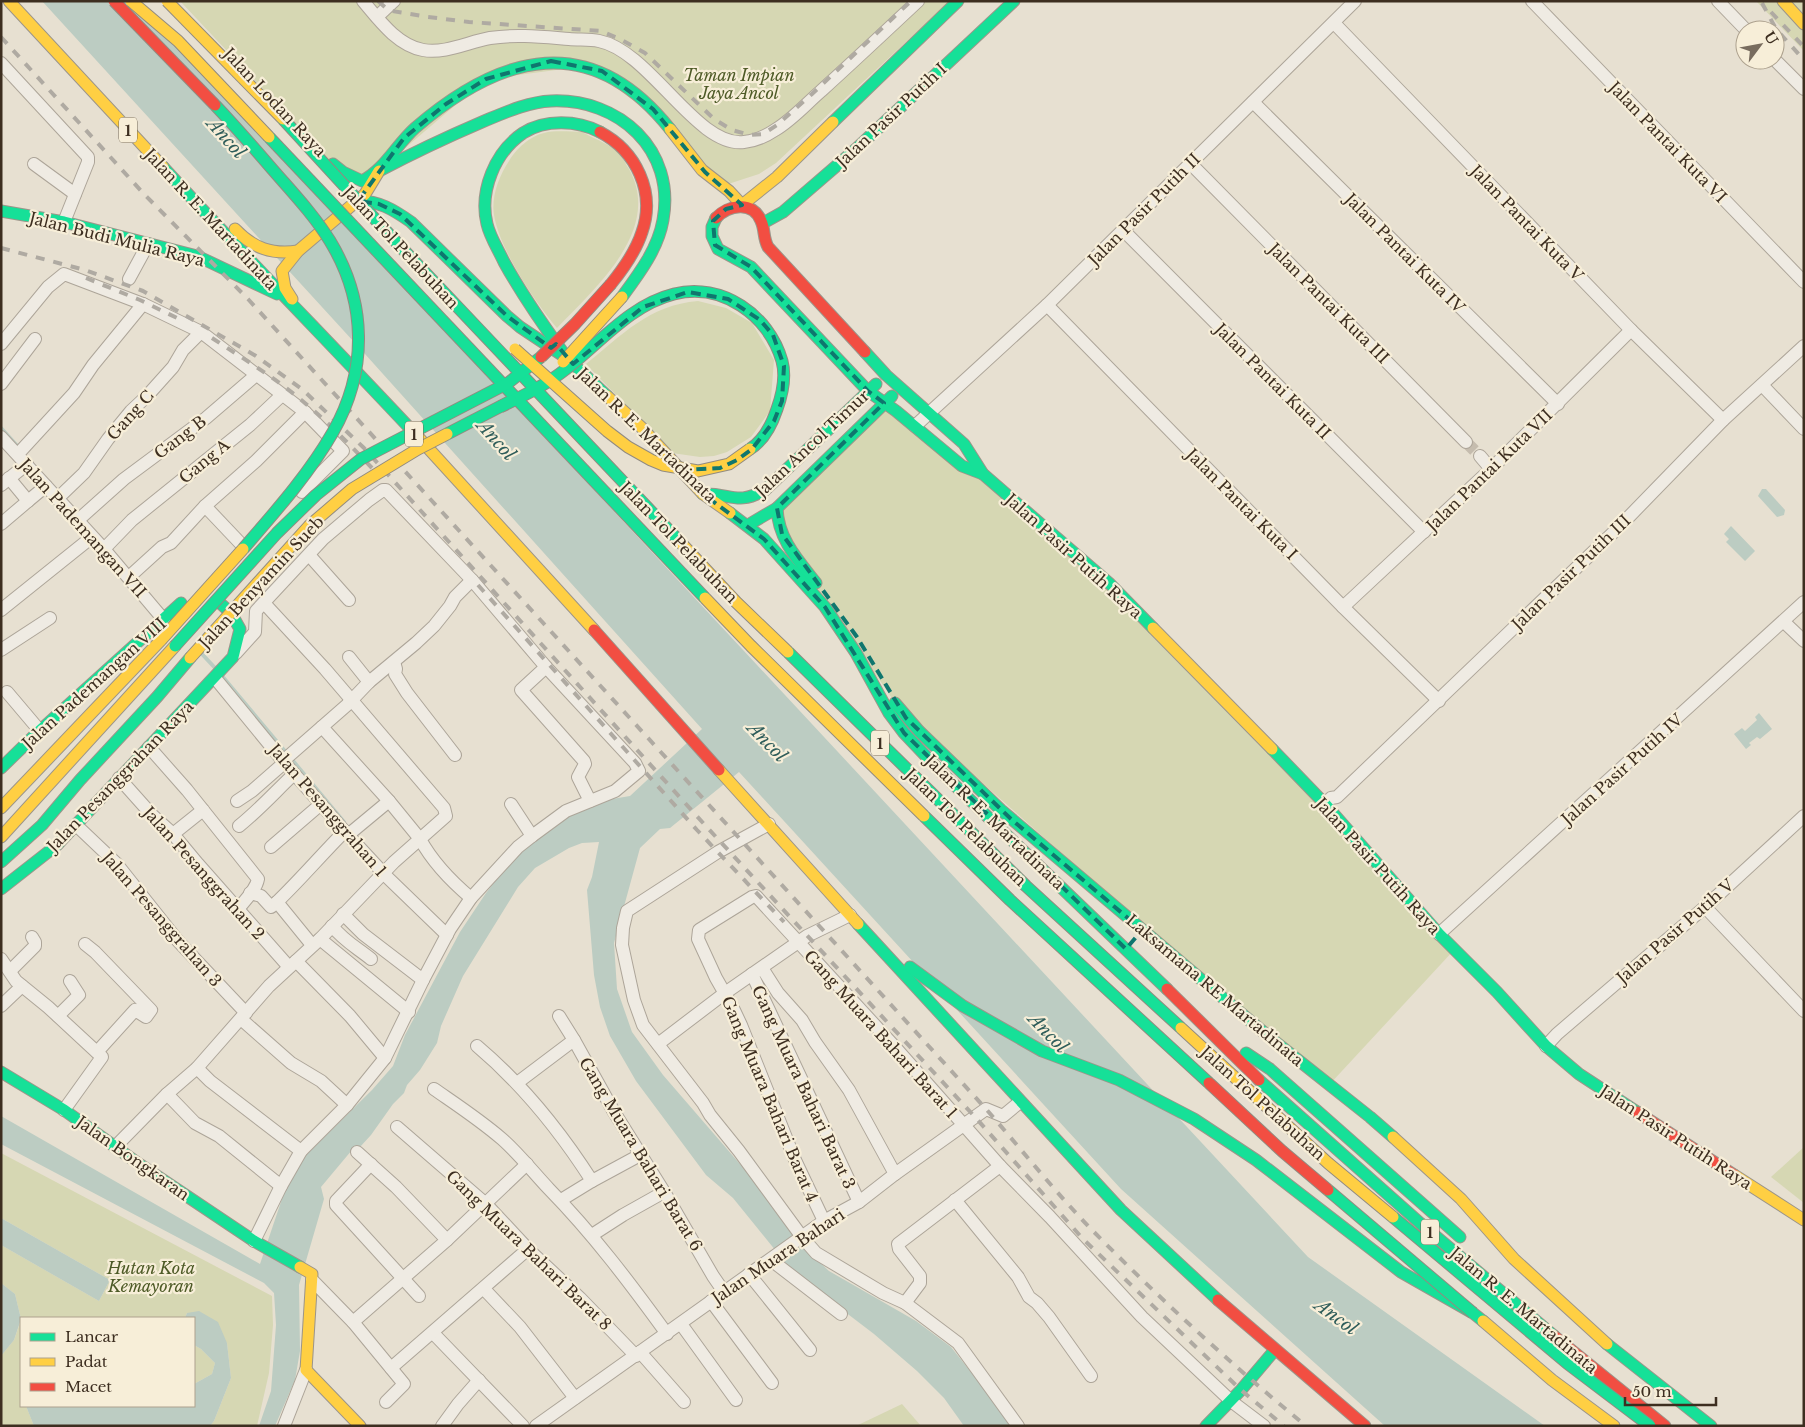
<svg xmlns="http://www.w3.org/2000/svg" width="1805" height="1427" font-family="'Libre Baskerville',serif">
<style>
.green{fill:#d6d7b3}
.water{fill:#bcccc2}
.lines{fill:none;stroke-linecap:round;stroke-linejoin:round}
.stream{stroke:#bcccc2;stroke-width:4}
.street-tunnel{stroke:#c5bcae;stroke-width:12;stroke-dasharray:12 6;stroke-linecap:butt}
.street-casing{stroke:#ada599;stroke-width:14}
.fast-casing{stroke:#9c958a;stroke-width:13}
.slow-casing{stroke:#9c958a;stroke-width:13}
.jam-casing{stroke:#9c958a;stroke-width:13}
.street{stroke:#efebe3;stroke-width:12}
.fast{stroke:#16e098;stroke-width:11}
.slow{stroke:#ffcf43;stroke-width:11}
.jam{stroke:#f24e42;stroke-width:11}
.rail{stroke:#afaaa2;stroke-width:4;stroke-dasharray:9 9;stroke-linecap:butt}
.fast-bridge-casing{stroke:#928b80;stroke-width:13;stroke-linecap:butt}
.slow-bridge-casing{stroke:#928b80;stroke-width:13;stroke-linecap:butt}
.jam-bridge-casing{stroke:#928b80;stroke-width:13;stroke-linecap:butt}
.fast-bridge{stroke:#16e098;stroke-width:11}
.slow-bridge{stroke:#ffcf43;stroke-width:11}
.jam-bridge{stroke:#f24e42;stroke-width:11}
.marked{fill:none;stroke:#0f766e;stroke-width:4;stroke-dasharray:10 6;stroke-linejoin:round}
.labels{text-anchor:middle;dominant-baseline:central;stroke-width:4.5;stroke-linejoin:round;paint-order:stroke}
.shield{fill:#f7eed8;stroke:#756857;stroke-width:1}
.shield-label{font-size:15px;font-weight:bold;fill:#3d2e20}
.park-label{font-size:16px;font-style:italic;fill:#4d5a26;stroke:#f7eed8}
.street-label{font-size:16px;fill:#3d2e20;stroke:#f7eed8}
.water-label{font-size:18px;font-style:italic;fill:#2f5d5a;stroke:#f7eed8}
</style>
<rect width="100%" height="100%" fill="#e7e0d1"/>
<g class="green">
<polygon points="180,1 950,1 776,163 759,174 722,186 666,125 587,66 486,79 370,178 340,171"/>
<polygon points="1756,1 1804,1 1804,51"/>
<path d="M582 132C591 137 613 146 619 153 623 157 626 165 629 169 663 230 595 288 557 328 534 301 500 250 494 215 491 197 499 176 509 161 516 149 530 136 544 133 556 130 571 132 582 132Z"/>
<path d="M698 301 726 308 752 323 774 360 770 411 751 437 727 452 714 456 700 457 672 453 586 364C622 335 649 305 698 301Z"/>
<polygon points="884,403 1110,584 1454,950 1329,1085 1268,1036 900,710 789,547 777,508"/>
<polygon points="1804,1147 1804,1203 1771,1177"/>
<polygon points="1,1153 272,1296 273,1325 269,1373 257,1426 210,1426 214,1421 231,1378 227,1343 187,1313 185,1318 21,1319 15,1294 1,1283 1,1245 99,1301 110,1280 1,1218"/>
<polygon points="21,1320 21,1406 26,1406 34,1426 1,1426 1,1356 14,1340"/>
<polygon points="194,1345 201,1349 215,1363 212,1374 194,1384"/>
<polygon points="902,1404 921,1426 856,1426"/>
</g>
<g class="water">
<polygon points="42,1 139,1 1308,1257 1545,1426 1385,1426 1121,1189 739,772 670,828 660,829 640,848 614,943 617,989 632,1032 663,1075 746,1171 800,1244 829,1271 916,1321 951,1347 1014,1426 964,1426 944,1398 917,1371 874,1334 790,1270 780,1256 733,1198 706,1175 636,1081 610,1036 600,1007 594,975 587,890 592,877 599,842 582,843 569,848 535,868 518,887 463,976 441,1026 437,1043 420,1070 407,1085 404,1093 393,1104 371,1135 360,1147 352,1150 321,1187 324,1199 299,1285 300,1351 295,1380 275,1426 259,1426 271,1391 276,1325 274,1293 264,1283 1,1144 1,1116 260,1264 285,1190 300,1161 372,1090 393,1066 405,1035 460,932 486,893 511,861 527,846 576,811 612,799 630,796 702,729 365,354"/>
<polygon points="1762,489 1766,489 1785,510 1784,515 1777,517 1758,496"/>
<polygon points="1731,526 1755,551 1745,561 1726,542 1729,539 1724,534"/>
<polygon points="1759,713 1772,729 1760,739 1757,737 1749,743 1751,745 1746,749 1734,734 1742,728 1745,731 1757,720 1755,717"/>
<polygon points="1,1218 110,1280 99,1301 1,1245"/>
<polygon points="1,1283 15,1294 21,1319 14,1340 1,1356"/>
<polygon points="199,1311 218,1322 227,1343 231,1378 214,1421 210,1426 34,1426 26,1406 194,1406 194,1384 212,1374 215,1363 201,1349 194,1345 194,1318 185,1318 187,1313"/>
</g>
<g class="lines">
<g class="stream">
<polyline points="1,428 20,449"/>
<polyline points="202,654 216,669"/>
<polyline points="222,676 344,822"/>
</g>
<polyline class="street-tunnel" points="1466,442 1480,456"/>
<g class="street-casing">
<g id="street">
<path d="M363 1C379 20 397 45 423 50 445 54 468 42 490 38 516 34 543 37 569 39 579 40 589 39 599 41 650 51 697 148 744 142 755 141 766 136 775 130 792 120 806 104 821 91 854 61 886 31 918 1"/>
<polyline points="1532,1 1804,282"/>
<polyline points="1718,1 1746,30"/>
<polyline points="377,17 394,1"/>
<polyline points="1334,23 1631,330 1723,420"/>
<polyline points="1775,60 1804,89"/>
<polyline points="1,63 88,157 88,162 64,222"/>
<polyline points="1253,102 1558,404"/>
<polyline points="34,164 75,194"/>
<polyline points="1191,164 1466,442"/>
<polyline points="1123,230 1424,532"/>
<polyline points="129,279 148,244"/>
<polyline points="1047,305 1343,607 1439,701"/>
<polyline points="1,344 48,287 64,274 143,304 201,332 305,412 343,451 302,492"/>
<polyline points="1,384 35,339"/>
<polyline points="1762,385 1804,429"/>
<polyline points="915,426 1047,305 1355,1"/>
<polyline points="1,437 104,549 164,620"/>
<polyline points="18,454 74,393 93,365 143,304"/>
<polyline points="1480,456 1491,469"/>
<polyline points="9,478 28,501 46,486"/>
<polyline points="1,485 27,464"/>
<polyline points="57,499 84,473 108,439 131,411 147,396 173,367 183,350 201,332"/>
<polyline points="205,506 241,544"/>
<polyline points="77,521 124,479 206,418 256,375"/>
<polyline points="1,524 28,501"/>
<polyline points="104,549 132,520 250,425 282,395"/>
<polyline points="309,555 349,600"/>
<polyline points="129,577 162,547 171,543 205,506 256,461 305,412"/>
<path d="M264 603 325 669 444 808 446 816 420 839C432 861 452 882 471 898"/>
<polyline points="1343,607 1491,469 1631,330"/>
<polyline points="1,610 92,537"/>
<polyline points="1784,622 1804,641"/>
<polyline points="1,650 50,618"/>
<polyline points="236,653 255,632 256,611 323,539 369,500 383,490 386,490 472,580 546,667 635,763 639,771 615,791 566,811 532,836 518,847 471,898 450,929 423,980 385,1058 347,1105 301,1151 281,1186 254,1241"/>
<polyline points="349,657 369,682"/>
<polyline points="394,662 396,669 395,674 407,693 455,755"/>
<polyline points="546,667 521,690 584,761 585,764 578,777 590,801"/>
<polyline points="215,678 283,761 348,835 387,877 447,935"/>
<polyline points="7,692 40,731"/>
<path d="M149 747 187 790 258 879C256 890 245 900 238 909"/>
<polyline points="283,761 347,705 369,682 416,643 434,626 450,606 455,597 472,580"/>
<polyline points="119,778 152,815 173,834 198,864 289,967"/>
<polyline points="237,801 252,791 284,763"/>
<polyline points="511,804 532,836"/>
<polyline points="1325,804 1331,798 1337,797 1617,529 1723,420 1804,346"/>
<polyline points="769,824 718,852 627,911 623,928 622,945 634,1000 643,1025 703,1103 710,1115 739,1151 802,1237 816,1253 883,1293 905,1303 958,1343 1018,1426"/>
<polyline points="76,825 116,863 178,941 246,1013"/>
<path d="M239 826C259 810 276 791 294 774"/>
<polyline points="173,834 203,810"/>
<polyline points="348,835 389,801"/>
<polyline points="271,847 321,804"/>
<polyline points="250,893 261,896 271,907 277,902 312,945"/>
<path d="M277 902C301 879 322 854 345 831"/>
<polyline points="1705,907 1804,1011"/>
<polyline points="343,914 363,934 423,980"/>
<path d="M332 926C344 941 356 947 371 959"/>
<polyline points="1439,934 1804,602"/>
<polyline points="320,939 409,1012"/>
<polyline points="85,944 95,952 151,1010 146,1017 135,1010 97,1052"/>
<polyline points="1,959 16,981 48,1007 102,1057 64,1110"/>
<polyline points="296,961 350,1016 385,1058"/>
<polyline points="762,968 778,993 802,1020 815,1042 849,1090 895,1174"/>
<polyline points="10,971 35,946 35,942 32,937"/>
<polyline points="752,974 859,1202"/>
<polyline points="1,1006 22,986"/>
<polyline points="58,1016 79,995 70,981"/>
<polyline points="559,1016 574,1040 614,1112 666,1195 713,1276 724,1292"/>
<polyline points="241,1019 291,1063 321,1081 347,1105"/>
<polyline points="658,1044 725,993 807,936 850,915"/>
<path d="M477 1046C522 1084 560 1131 592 1181L561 1200"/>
<polyline points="1546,1046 1557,1034 1705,907 1804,816"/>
<polyline points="197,1068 210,1081 301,1151"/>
<polyline points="517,1083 574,1040"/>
<path d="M434 1089C457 1105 480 1120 502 1139 519 1154 533 1172 549 1189 593 1234 630 1283 667 1334"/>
<polyline points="167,1094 195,1123 219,1136 281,1186"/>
<polyline points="397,1127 486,1204 528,1249 580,1298 636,1356"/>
<polyline points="115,1147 167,1094 197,1068 269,986 320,939 394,862 420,839 389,801 322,727"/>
<polyline points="357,1152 396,1187 447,1240"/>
<polyline points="371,1164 336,1201 336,1205 419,1296"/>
<polyline points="592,1181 640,1155"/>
<polyline points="955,1200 1018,1277 1029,1297 1037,1303 1049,1317 1091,1376"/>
<polyline points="824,1221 795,1160 741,1025 732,1006 716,978 698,939 699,930 752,897 756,896 894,1046 1000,1166 1050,1217 1142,1317 1231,1401 1264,1426"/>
<polyline points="592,1235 623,1215 664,1192"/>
<polyline points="771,1260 841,1314"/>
<polyline points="749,1274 810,1350"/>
<polyline points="312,1280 353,1322 404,1384 386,1402"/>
<polyline points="484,1289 520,1327 575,1398"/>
<polyline points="711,1301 772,1383"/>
<polyline points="905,1303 920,1283 920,1276 899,1249 898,1244 1000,1166"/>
<polyline points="353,1322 447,1240 527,1164"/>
<polyline points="681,1324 736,1400"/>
<polyline points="433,1333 523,1426"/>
<polyline points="640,1352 684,1402"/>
<polyline points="391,1368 528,1249"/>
<polyline points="284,1426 306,1370"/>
<polyline points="442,1426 458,1404 479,1380"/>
<polyline points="536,1426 824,1221 859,1202 895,1174 986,1109 1003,1116 1020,1102"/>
</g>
</g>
<g class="fast-casing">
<g id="fast">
<polyline points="833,122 958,1"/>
<path d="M333 164 343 172 362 181C385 169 396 145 415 128 502 53 591 30 670 129"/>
<path d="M163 167C247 259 334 347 418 437"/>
<path d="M379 171C413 153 447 137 482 122 504 113 527 102 551 101 619 98 676 150 663 220 658 249 639 274 622 297"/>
<path d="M357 201C378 200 394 210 411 222L507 316 520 327 568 359 607 396"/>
<polyline points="1,211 64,222 197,256 277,294"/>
<polyline points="716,218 712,227 712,236 718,249 751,267 868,391 896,411 962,466 983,474"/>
<polyline points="763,223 783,212 856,149 1014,1"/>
<path d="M562 351C541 322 521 293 504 262 498 249 490 237 487 224 479 191 495 152 523 133 545 119 577 120 600 132"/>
<polyline points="865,352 886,375 964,444 983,474 1110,584 1153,628"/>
<path d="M703 494C731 493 737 506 765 490L876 384"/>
<path d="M777 508C778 539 798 560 816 583"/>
<polyline points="730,513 764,539 825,607 856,653 889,713 904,733 941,772 1167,989"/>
<polyline points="748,525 777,508 892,396"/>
<polyline points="895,703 919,731 1001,810 1268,1036 1370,1117 1393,1137"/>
<polyline points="1272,749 1325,804 1439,934 1497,992 1546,1046 1579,1074 1637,1112"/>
<polyline points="1,768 35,735 181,603"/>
<polyline points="1,862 42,825 80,780 157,697 190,658"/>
<polyline points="1,889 57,845 233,657 240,629 231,613 221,604"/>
<polyline points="858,924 1121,1210 1218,1300"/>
<polyline points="910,967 963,1006 1042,1051 1119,1080 1194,1119 1256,1160 1401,1272 1473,1313 1483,1321"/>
<polyline points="1246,1053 1270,1069 1460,1237"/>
<polyline points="1,1072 64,1110 139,1164 254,1241 300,1267"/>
<polyline points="1259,1080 1420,1223 1554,1336"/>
<polyline points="1607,1344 1711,1426"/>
<polyline points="1206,1426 1241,1390 1274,1351"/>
</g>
</g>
<g class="slow-casing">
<g id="slow">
<polyline points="9,1 163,167"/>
<polyline points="1783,1 1804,24"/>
<polyline points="670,129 702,170 729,191 742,205 777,177 833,122"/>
<path d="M235 229C253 248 272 255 298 251"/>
<polyline points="292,299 285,288 282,271 298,251 365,194 379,171"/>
<polyline points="607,396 641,427 703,494 730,513"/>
<polyline points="418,437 594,630"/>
<polyline points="1153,628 1272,749"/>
<polyline points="719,770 858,924"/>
<polyline points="1,808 161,640"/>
<polyline points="1,837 175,646"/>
<polyline points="1393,1137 1461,1199 1514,1259 1607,1344"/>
<polyline points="1734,1175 1804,1220"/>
<polyline points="300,1267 312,1274 306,1370 360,1426"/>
<polyline points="1483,1321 1552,1380 1614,1426"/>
</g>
</g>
<g class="jam-casing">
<g id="jam">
<path d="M600 132C636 151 656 192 642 232 636 251 624 268 611 284"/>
<path d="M716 218C728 205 753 200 761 221 765 229 763 238 768 247L865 352"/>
<polyline points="594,630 719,770"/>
<polyline points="1167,989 1259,1080"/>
<polyline points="1637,1112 1734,1175"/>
<polyline points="1218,1300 1365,1426"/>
<polyline points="1554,1336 1665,1426"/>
</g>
</g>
<use href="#street" class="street"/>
<use href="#fast" class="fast"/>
<use href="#slow" class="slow"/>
<use href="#jam" class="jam"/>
<g class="rail">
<polyline points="378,1 386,8 392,11 428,17 469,22 601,31 620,39 645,53 714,119 732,130 750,135 763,134 777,125 812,94 911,1"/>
<polyline points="1762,3 1776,29 1804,60"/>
<polyline points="1771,12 1804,47"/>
<path d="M1 37 144 194 248 299 986 1109C1022 1150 1056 1193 1093 1231 1161 1300 1232 1365 1306 1426"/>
<polyline points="1,248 85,270 143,291 256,356 303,390 364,448 704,824 975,1117 1083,1239 1241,1390 1284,1426"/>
<polyline points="86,278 140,300 177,318"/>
<path d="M212 338C244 359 277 379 306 404 330 424 351 446 372 468"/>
<polyline points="478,585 697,830 784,922"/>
</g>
<g class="fast-bridge-casing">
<g id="fast-bridge">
<path d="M215 105C235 126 254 148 273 170 293 193 314 215 330 241 367 302 368 370 333 432 309 474 275 512 243 549"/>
<polyline points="283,119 397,243 681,543"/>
<polyline points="269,137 705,598"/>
<path d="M500 407C523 396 546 385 566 369 600 343 630 305 674 294 722 282 769 315 782 361 786 376 782 395 777 409 772 424 763 441 750 449"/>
<polyline points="447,434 511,401"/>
<polyline points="175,646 277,533 316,495 361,459 508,383 541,357"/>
<polyline points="788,652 1026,886 1181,1028"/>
<polyline points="924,816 1010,900 1209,1083"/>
<polyline points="1328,1190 1473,1313"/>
<polyline points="1393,1217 1567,1363 1650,1426"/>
</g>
</g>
<g class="slow-bridge-casing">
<g id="slow-bridge">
<polyline points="131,1 178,41 269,137"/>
<polyline points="167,1 283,119"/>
<polyline points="515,349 607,431 628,447 651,460 663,465 698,471 729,464 750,449"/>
<polyline points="563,362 622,297"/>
<polyline points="681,543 736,602 788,652"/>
<polyline points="705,598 751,646 924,816"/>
<polyline points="161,640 243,549"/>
<polyline points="190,658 309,526 352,489 418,449 447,434"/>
<polyline points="1181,1028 1328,1163 1393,1217"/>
</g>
</g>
<g class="jam-bridge-casing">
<g id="jam-bridge">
<polyline points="114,1 215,105"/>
<polyline points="541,357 575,324 611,284"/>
<polyline points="1209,1083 1282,1151 1328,1190"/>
</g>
</g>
<use href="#fast-bridge" class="fast-bridge"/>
<use href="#slow-bridge" class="slow-bridge"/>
<use href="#jam-bridge" class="jam-bridge"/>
</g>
<path class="marked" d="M551 61 602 71 653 109 705 172 742 205 726 209 713 221 715 245 751 267 868 391 884 403 777 508 782 534 857 637 906 718 1011 819 1142 930 1126 949 904 733 825 607 764 539 703 494 681 470 720 468 737 460 752 449 774 421 782 401 784 366 773 335 760 320 728 299 688 292 643 307 573 364 556 344 551 348 507 316 400 214 379 204 358 201 404 138 446 104 486 79Z"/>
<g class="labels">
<g class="shield">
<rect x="119" y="117.5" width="18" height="25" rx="4"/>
<rect x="405" y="421.5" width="18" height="25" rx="4"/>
<rect x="871" y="730.5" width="18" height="25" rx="4"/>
<rect x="1421" y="1219.5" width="18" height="25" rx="4"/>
</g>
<g class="shield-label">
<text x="128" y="130">1</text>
<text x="414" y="434">1</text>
<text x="880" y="743">1</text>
<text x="1430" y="1232">1</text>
</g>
<g class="park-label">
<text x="739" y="75">Taman Impian<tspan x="739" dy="18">Jaya Ancol</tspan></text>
<text x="151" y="1268">Hutan Kota<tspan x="151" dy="18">Kemayoran</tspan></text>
</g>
<g class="street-label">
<text transform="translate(275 102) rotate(47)">Jalan Lodan Raya</text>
<text transform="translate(891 115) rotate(-43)">Jalan Pasir Putih I</text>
<text transform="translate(1668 142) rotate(46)">Jalan Pantai Kuta VI</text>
<text transform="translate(1144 209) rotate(-45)">Jalan Pasir Putih II</text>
<text transform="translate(211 219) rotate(47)">Jalan R. E. Martadinata</text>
<text transform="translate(1527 223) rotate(46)">Jalan Pantai Kuta V</text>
<text transform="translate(117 239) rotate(14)">Jalan Budi Mulia Raya</text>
<text transform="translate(401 247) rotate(47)">Jalan Tol Pelabuhan</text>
<text transform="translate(1405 253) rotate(45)">Jalan Pantai Kuta IV</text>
<text transform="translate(1329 303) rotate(45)">Jalan Pantai Kuta III</text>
<text transform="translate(1273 381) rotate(45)">Jalan Pantai Kuta II</text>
<text transform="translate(130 415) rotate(-48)">Gang C</text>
<text transform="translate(647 435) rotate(44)">Jalan R. E. Martadinata</text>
<text transform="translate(180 437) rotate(-37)">Gang B</text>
<text transform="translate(812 443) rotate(-43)">Jalan Ancol Timur</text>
<text transform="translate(204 461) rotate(-39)">Gang A</text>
<text transform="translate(1489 470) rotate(-44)">Jalan Pantai Kuta VII</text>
<text transform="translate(1242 504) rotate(45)">Jalan Pantai Kuta I</text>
<text transform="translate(83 528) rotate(48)">Jalan Pademangan VII</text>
<text transform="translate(679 542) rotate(46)">Jalan Tol Pelabuhan</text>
<text transform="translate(1074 556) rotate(42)">Jalan Pasir Putih Raya</text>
<text transform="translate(1571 572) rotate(-44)">Jalan Pasir Putih III</text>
<text transform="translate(261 582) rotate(-47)">Jalan Benyamin Sueb</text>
<text transform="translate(94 683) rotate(-42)">Jalan Pademangan VIII</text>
<text transform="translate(1622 769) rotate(-42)">Jalan Pasir Putih IV</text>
<text transform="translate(120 776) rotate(-46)">Jalan Pesanggrahan Raya</text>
<text transform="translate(328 810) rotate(49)">Jalan Pesanggrahan 1</text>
<text transform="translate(995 822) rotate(44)">Jalan R. E. Martadinata</text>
<text transform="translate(966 827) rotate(44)">Jalan Tol Pelabuhan</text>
<text transform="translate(1378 866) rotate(48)">Jalan Pasir Putih Raya</text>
<text transform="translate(204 873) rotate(48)">Jalan Pesanggrahan 2</text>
<text transform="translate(162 919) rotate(49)">Jalan Pesanggrahan 3</text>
<text transform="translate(1675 931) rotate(-41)">Jalan Pasir Putih V</text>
<text transform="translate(1215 990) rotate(40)">Laksamana RE Martadinata</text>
<text transform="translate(881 1034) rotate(48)">Gang Muara Bahari Barat 1</text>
<text transform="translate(804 1087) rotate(65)">Gang Muara Bahari Barat 3</text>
<text transform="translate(770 1099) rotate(67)">Gang Muara Bahari Barat 4</text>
<text transform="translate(1263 1103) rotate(42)">Jalan Tol Pelabuhan</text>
<text transform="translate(1676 1137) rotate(33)">Jalan Pasir Putih Raya</text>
<text transform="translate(641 1154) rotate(59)">Gang Muara Bahari Barat 6</text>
<text transform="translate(133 1158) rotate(35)">Jalan Bongkaran</text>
<text transform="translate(529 1250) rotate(44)">Gang Muara Bahari Barat 8</text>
<text transform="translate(778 1256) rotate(-34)">Jalan Muara Bahari</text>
<text transform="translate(1524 1310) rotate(40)">Jalan R. E. Martadinata</text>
</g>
<g class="water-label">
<text transform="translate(226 138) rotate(48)">Ancol</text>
<text transform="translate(496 440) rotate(48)">Ancol</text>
<text transform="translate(767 742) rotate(46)">Ancol</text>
<text transform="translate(1048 1033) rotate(46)">Ancol</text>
<text transform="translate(1336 1317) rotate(36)">Ancol</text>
</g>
</g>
<rect width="1805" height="1427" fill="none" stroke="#3d2e20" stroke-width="5"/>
<rect x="20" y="1317" width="175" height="90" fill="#f7eed8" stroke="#ada18e"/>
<rect x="30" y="1333" width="25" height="8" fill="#16e098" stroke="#ada18e"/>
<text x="65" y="1342" font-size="15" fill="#3d2e20">Lancar</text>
<rect x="30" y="1358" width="25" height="8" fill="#ffcf43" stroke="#ada18e"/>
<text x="65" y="1367" font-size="15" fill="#3d2e20">Padat</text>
<rect x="30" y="1383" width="25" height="8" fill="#f24e42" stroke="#ada18e"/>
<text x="65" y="1392" font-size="15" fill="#3d2e20">Macet</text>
<g transform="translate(1760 45) rotate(58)"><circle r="24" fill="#f7eed8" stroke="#ada18e"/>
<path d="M0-4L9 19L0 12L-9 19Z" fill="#786c5e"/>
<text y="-8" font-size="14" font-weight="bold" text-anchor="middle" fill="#3d2e20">U</text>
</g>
<path d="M1625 1397v8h91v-8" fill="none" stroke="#3d2e20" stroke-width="2.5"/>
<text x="1632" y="1397" font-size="15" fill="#3d2e20" stroke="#f7eed8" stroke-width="4" paint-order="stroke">50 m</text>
</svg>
